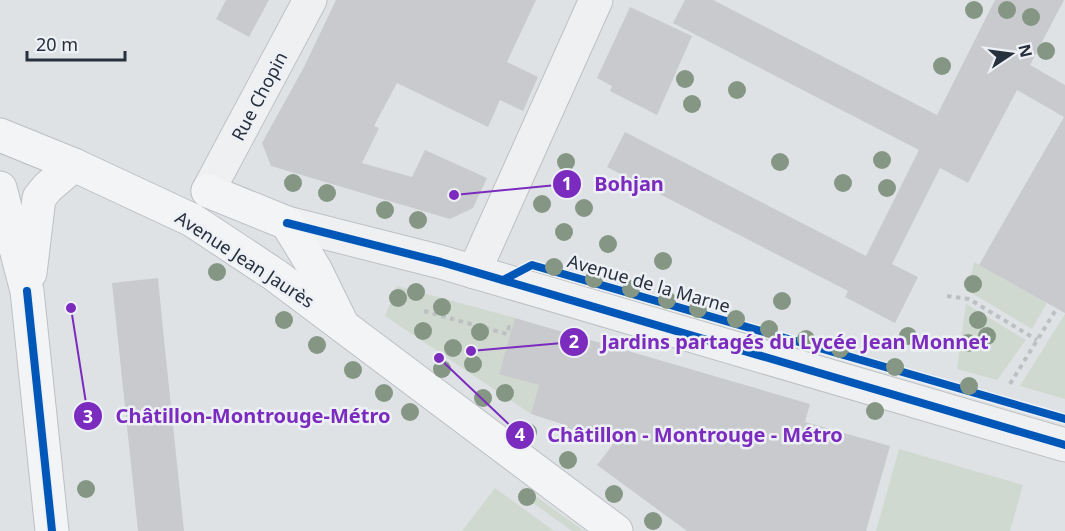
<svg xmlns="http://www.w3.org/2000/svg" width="1065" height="531" font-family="'Noto Sans',sans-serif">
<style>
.green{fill:#d0d9d0}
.building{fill:#c8cacd}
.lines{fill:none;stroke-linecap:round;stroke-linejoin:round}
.minor-casing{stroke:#bec0c3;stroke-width:35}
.major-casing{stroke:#bcbfc3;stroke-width:35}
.path{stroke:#bdc0c3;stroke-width:4;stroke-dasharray:4.5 4.5;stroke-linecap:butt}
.minor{stroke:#eff0f1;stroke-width:33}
.major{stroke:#f3f4f5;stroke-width:33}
.cycleway-casing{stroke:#edf0f5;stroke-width:11}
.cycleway{stroke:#0057b8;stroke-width:8}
.tree{fill:#859784}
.labels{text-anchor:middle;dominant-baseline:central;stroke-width:5;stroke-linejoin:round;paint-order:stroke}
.street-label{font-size:18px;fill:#27303d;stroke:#edf0f5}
.leader{fill:none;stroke:#7b2cbf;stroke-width:2}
.callout-dot{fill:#7b2cbf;stroke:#edf0f5;stroke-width:2}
.mark-label{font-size:18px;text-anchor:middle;font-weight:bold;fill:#fff}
.callout-label{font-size:20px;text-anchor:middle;font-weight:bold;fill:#7b2cbf;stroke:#edf0f5;stroke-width:5;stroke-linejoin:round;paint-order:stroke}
</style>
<rect width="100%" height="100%" fill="#dfe2e5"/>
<g class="green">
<polygon points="974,262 1047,303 1032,329 968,291"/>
<polygon points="397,286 516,318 499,373 539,385 531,414 385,316"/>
<polygon points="966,304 1026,340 997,380 957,369"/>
<polygon points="1065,314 1065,399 1020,386"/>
<polygon points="899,449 1023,485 1010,531 876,531"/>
<polygon points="523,487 584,531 572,531 519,493"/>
<polygon points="495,488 554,531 462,531"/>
</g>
<g class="building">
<polygon points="226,0 269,0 249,37 216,19"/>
<polygon points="336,0 536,0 507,62 538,77 523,111 500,100 488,127 397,83 374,126 379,128 362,163 412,177 425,150 487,178 473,208 450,219 271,166 262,143 304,67"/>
<polygon points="685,0 713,0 937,115 995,0 1064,0 1030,65 1065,85 1065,313 979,265 1064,117 1017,90 968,183 940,168 892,264 918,277 895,323 845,297 848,291 607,167 625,132 866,256 919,150 673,23"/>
<polygon points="630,7 692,36 657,115 610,91 612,86 597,78"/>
<polygon points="158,278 164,339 184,531 138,531 112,283"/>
<polygon points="515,318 810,404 805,422 890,446 866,531 687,531 597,465 614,443 567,430 568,426 531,414 539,385 499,374"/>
</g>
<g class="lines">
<g class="minor-casing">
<g id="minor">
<polyline points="208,191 310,0"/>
<polyline points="287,223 441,262 1065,445"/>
<polyline points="474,272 596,0"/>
</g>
</g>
<g class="major-casing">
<g id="major">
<polyline points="0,135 74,165 192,220 275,275 616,531"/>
<polyline points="0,188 27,291 52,531"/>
<polyline points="208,191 287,223 315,269 341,322"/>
<polyline points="30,273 39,198 48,187 74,165"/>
</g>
</g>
<g class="path">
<polyline points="947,296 969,299 1037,340"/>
<polyline points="424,311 507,334 509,327 513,328"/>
<polyline points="1010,384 1057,308"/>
</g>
<use href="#minor" class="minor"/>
<use href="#major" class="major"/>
<g class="cycleway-casing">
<g id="cycleway">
<polyline points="287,223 441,262 1065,445"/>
<polyline points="503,280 532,265 1065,419"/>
<polyline points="27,291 52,531"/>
</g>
</g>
<use href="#cycleway" class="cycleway"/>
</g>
<g class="tree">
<circle cx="974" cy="10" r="9"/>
<circle cx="1007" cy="10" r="9"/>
<circle cx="1031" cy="17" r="9"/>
<circle cx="1046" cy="51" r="9"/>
<circle cx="942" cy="66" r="9"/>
<circle cx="685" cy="79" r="9"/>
<circle cx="737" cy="90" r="9"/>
<circle cx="692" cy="104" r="9"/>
<circle cx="882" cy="160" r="9"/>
<circle cx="566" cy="162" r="9"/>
<circle cx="780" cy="162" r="9"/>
<circle cx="293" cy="183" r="9"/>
<circle cx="843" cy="183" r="9"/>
<circle cx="887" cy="188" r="9"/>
<circle cx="327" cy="193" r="9"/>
<circle cx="542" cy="204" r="9"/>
<circle cx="584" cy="208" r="9"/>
<circle cx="385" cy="210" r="9"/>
<circle cx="418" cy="220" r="9"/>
<circle cx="564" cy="232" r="9"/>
<circle cx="608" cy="244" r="9"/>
<circle cx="663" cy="261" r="9"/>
<circle cx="554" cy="267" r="9"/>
<circle cx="217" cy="272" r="9"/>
<circle cx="594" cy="279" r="9"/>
<circle cx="973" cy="284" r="9"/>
<circle cx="631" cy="289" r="9"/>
<circle cx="416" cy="292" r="9"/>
<circle cx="398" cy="298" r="9"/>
<circle cx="667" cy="300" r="9"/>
<circle cx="782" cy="301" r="9"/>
<circle cx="442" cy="307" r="9"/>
<circle cx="698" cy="309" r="9"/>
<circle cx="736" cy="319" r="9"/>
<circle cx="284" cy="320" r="9"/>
<circle cx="978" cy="320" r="9"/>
<circle cx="769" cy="329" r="9"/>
<circle cx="423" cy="331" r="9"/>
<circle cx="480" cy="332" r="9"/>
<circle cx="908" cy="336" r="9"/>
<circle cx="987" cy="336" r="9"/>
<circle cx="806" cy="339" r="9"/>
<circle cx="968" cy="343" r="9"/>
<circle cx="317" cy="345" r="9"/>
<circle cx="453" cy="348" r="9"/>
<circle cx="840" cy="349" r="9"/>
<circle cx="473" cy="364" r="9"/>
<circle cx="895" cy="367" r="9"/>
<circle cx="442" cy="369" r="9"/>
<circle cx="353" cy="370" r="9"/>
<circle cx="969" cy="386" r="9"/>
<circle cx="384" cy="393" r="9"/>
<circle cx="505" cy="393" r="9"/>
<circle cx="483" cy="398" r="9"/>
<circle cx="875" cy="411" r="9"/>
<circle cx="410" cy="412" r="9"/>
<circle cx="528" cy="432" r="9"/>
<circle cx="568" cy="460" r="9"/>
<circle cx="86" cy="489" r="9"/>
<circle cx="614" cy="494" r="9"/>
<circle cx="527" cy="497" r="9"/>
<circle cx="653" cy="521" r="9"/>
</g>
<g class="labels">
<g class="street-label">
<text transform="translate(259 96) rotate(-62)">Rue Chopin</text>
<text transform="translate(245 259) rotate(33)">Avenue Jean Jaurès</text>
<text transform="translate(649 283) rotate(16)">Avenue de la Marne</text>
</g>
</g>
<path class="leader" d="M454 195L567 184M471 351L574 342M71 308L88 416M439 358L520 435"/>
<g class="callout-dot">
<circle cx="454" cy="195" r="6"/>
<circle cx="471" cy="351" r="6"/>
<circle cx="71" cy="308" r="6"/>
<circle cx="439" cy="358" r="6"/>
<circle cx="567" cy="184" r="15"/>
<circle cx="574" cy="342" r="15"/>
<circle cx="88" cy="416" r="15"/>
<circle cx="520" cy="435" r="15"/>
</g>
<g class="mark-label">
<text x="567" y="190">1</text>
<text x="574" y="348">2</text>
<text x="88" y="423">3</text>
<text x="520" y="441">4</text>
</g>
<g class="callout-label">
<text x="629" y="191">Bohjan</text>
<text x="795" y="349">Jardins partagés du Lycée Jean Monnet</text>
<text x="253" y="423">Châtillon-Montrouge-Métro</text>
<text x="695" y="442">Châtillon - Montrouge - Métro</text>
</g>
<g transform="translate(1011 54) rotate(77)" stroke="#edf0f5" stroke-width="4.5" paint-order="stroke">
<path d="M0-4.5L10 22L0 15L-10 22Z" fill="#27303d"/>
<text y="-9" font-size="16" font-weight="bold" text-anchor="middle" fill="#27303d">N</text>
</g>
<path d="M27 51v9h98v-9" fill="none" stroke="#27303d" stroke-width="3"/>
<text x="36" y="51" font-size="18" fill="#27303d" stroke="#edf0f5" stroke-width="4.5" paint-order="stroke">20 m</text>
</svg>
